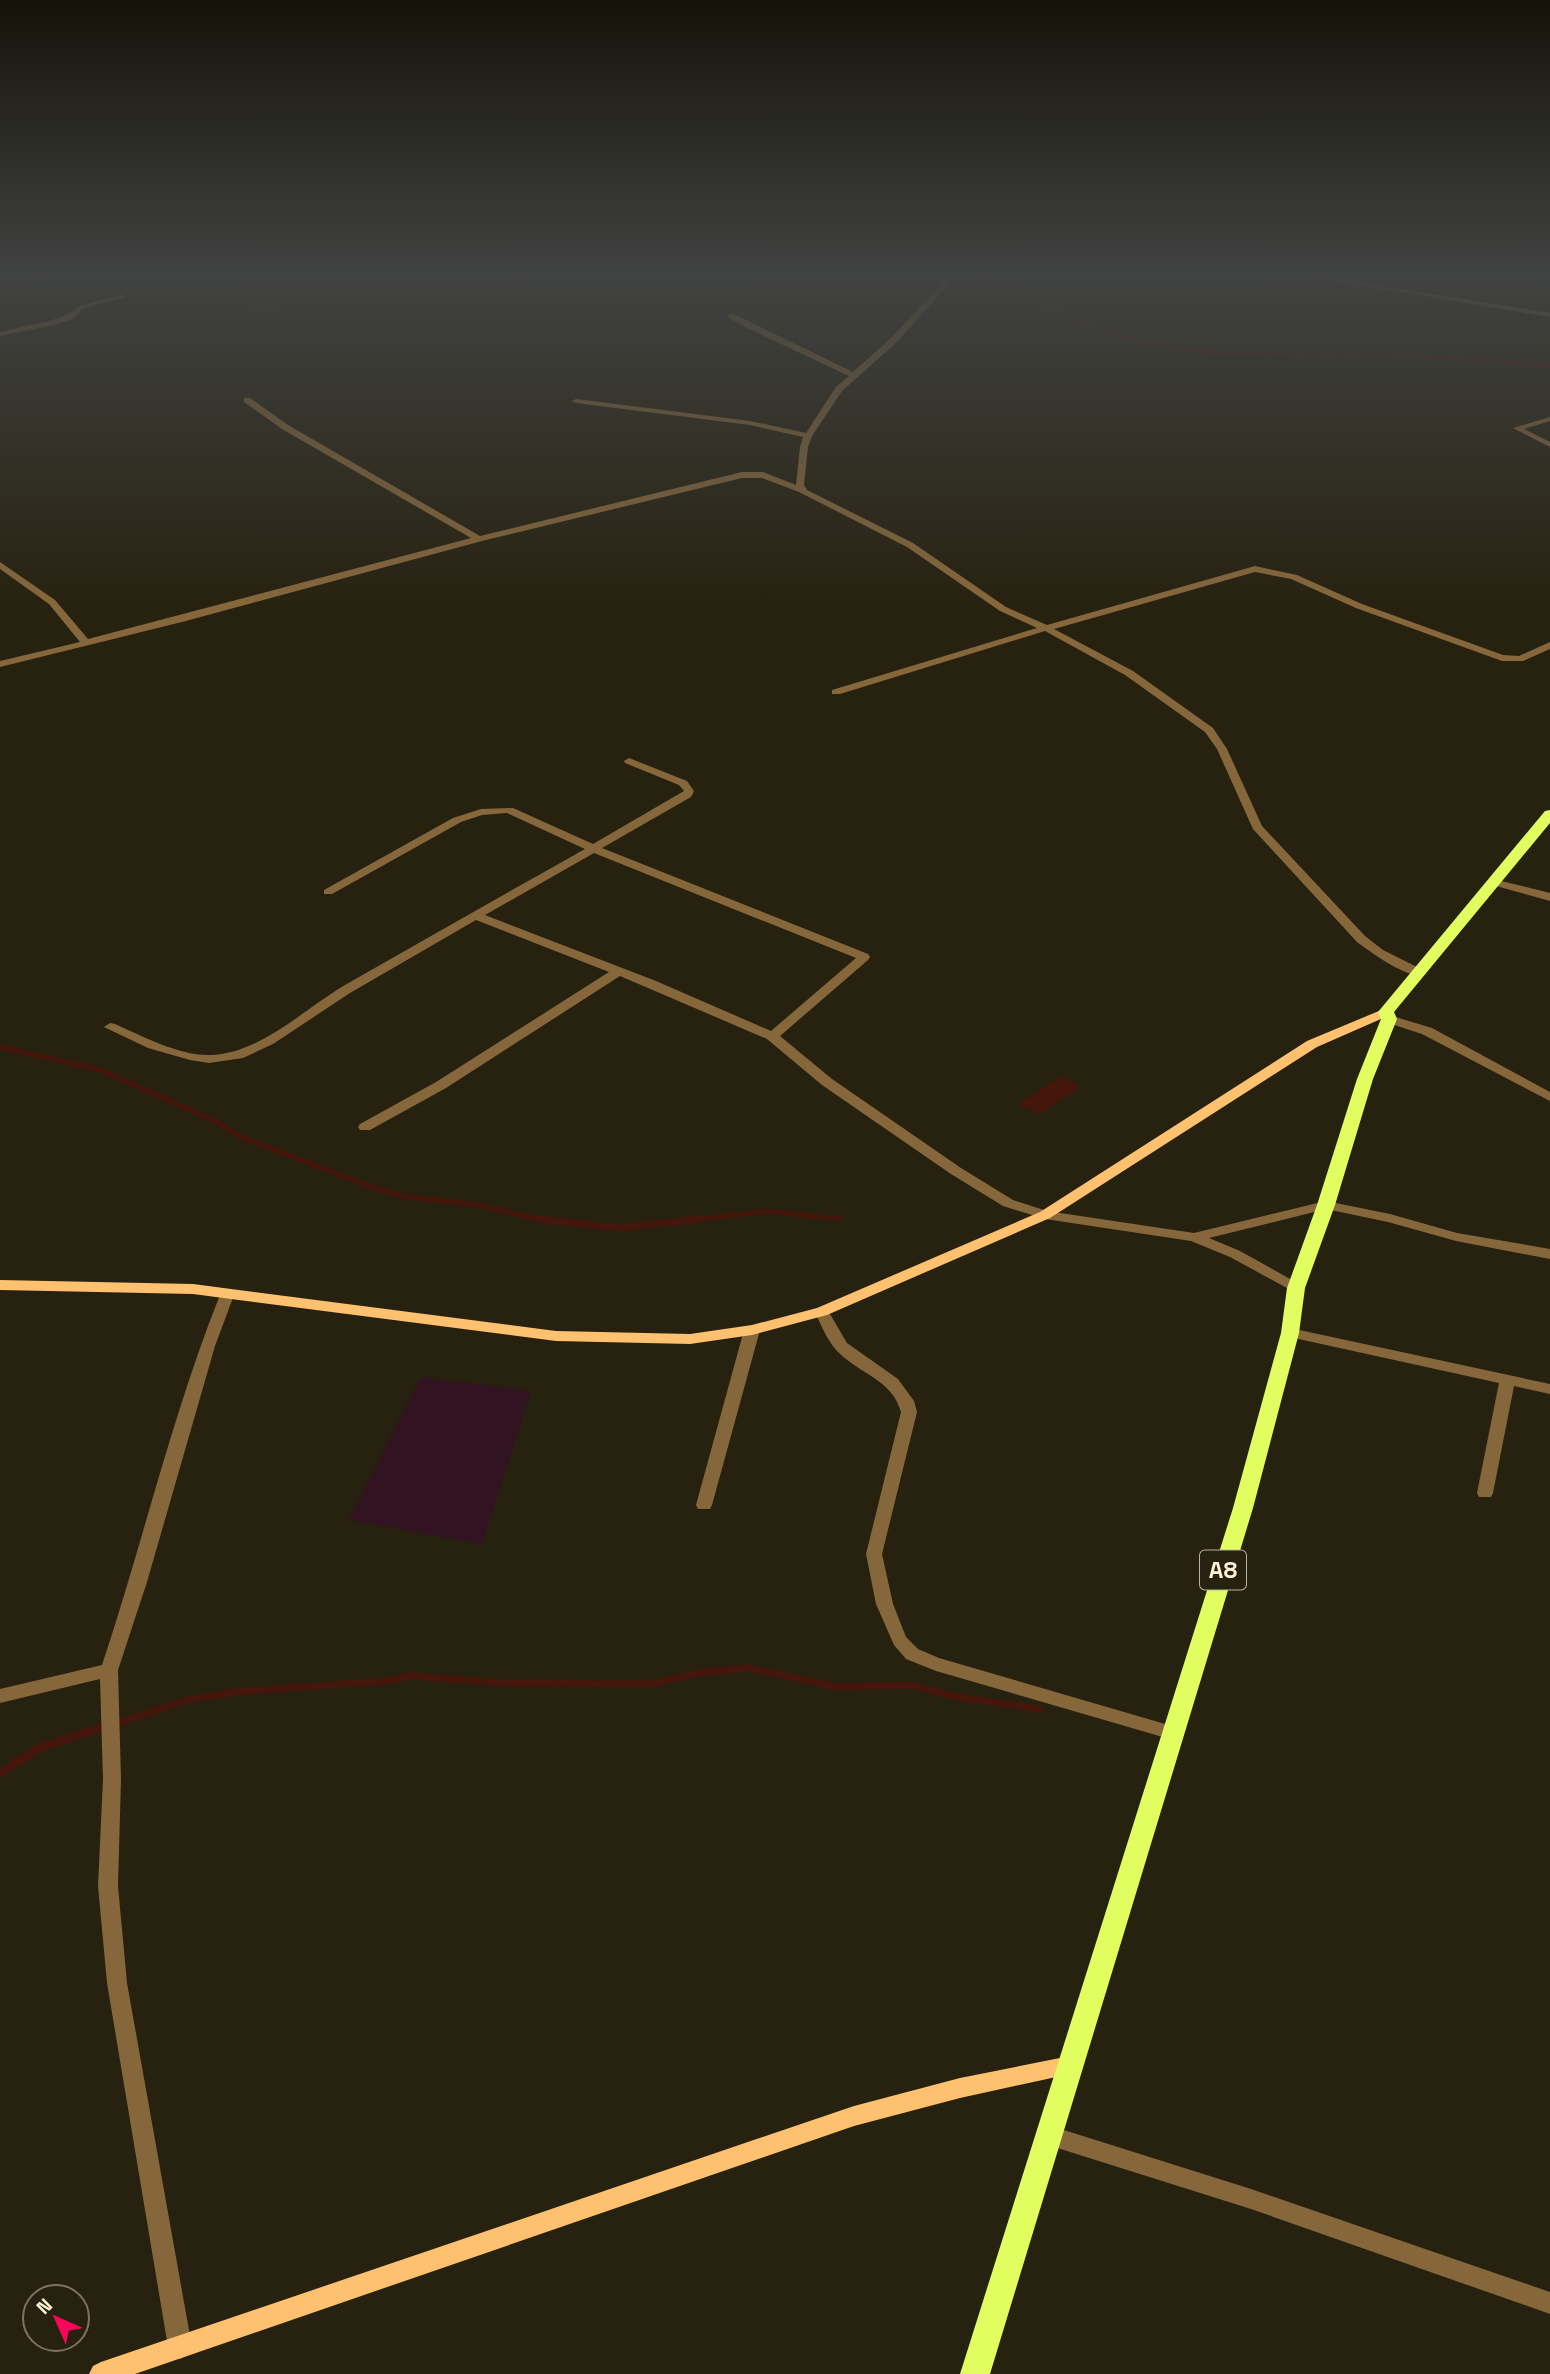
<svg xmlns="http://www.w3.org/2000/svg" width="1550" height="2374" font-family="'Space Grotesk',sans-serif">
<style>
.green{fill:#311321}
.water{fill:#45160b}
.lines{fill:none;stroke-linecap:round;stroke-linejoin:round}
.stream-far3{stroke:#45160b;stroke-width:3.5}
.stream-far2{stroke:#45160b;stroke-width:5}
.stream-far1{stroke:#45160b;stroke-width:7}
.stream{stroke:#45160b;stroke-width:9}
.street{fill:#86673b;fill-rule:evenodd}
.secondary{fill:#fdc16f;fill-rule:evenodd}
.primary{fill:#e1fd5f;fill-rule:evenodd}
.labels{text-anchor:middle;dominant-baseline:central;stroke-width:5;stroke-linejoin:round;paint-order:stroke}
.shield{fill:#272110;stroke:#beb39b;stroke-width:2}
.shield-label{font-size:23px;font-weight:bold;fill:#fff1d6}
</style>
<rect width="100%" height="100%" fill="#272110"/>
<polygon class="green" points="421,1377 531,1391 482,1544 349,1520"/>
<polygon class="water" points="1061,1076 1081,1087 1039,1114 1018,1104"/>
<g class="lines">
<g class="stream-far3">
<polyline points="237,275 246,284 253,309 304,301 459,295 532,275"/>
<polyline points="974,275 1104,331 1165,347 1227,354 1446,357 1550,366"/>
<polyline points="0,290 43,275"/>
</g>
<g class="stream-far2">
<polyline points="0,1047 101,1070 219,1123 241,1137 377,1189 409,1197 479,1205 545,1221"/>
<polyline points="685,1221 768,1211 840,1219"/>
</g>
<g class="stream-far1">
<polyline points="538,1219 620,1228 700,1219"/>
<polyline points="105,1727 188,1700 234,1692 386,1681 412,1676 506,1683 652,1684 698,1673 748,1668 837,1687 911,1685 957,1697 1040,1709"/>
</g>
<polyline class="stream" points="0,1773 41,1747 110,1725"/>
<g class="street">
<path d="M950 275H957L897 342 842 391 812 436 808 447 804 485 807 490 913 543 1006 607 1047 625 1255 566 1297 575 1362 604 1503 655 1519 656 1550 642V649L1523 661H1502L1356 608 1291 579 1255 572 1054 629 1133 671 1213 728 1227 749 1262 826 1365 936 1383 950 1421 969 1423 972 1421 975C1404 977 1371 952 1357 942L1253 829 1217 749 1205 732 1125 675 1045 631 840 694H832V690L1037 628 1000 611 907 547 799 492 762 478H742L482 541 182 622 0 667V661L80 642 49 604 0 569V562L55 600 88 639 471 538 282 429 244 402V398H250L288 425 480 536 742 472H763L796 485 800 447 803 437 750 425 576 403 572 401 576 399 750 421 806 433 836 387 849 376 743 326 728 318V314H734L853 372 891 338Z"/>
<polygon points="1297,275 1315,275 1550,313 1550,317"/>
<polygon points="123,294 125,297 84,308 73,319 54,325 0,336 0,332 49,321 67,315 80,306"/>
<polygon points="1550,417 1550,421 1524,429 1550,442 1550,447 1513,428"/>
<path d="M629 758 687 781 694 791 691 797 602 848 868 954 870 957 868 960 780 1036 832 1079 961 1168 1013 1200 1047 1211 1194 1233 1326 1201 1390 1214 1457 1233 1550 1249V1259L1456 1241 1388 1222 1326 1209 1209 1238 1240 1251 1301 1285 1303 1288 1296 1293 1230 1257 1191 1241 1045 1219 1003 1206 951 1174 822 1085 767 1039 620 976 446 1088 370 1130H360L358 1127 360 1124 436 1082 609 972 476 920 350 993 273 1044 243 1058 209 1063 190 1060 148 1048 104 1027 110 1023 115 1024C142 1036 180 1056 210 1055 260 1054 304 1009 345 985 425 939 505 894 585 849L507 813 482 815 461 822 332 894H324V890L453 818 481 809 513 808 593 844 684 791 679 785 625 763 624 761ZM594 853 856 958 771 1031 656 981 485 915Z"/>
<polygon points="1493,879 1550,893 1550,901 1489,884 1489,880"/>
<polygon points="1389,1015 1432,1028 1550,1092 1550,1101 1422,1034 1385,1022 1383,1019 1385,1016"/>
<path d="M227 1290 234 1295 215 1346 147 1582 118 1670 121 1779 118 1886 127 1983 192 2347 188 2355 180 2359 172 2355 168 2347 107 1983 98 1886 103 1779 100 1679 0 1703V1689L102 1665C143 1542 172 1415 220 1295Z"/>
<path d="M822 1307 827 1309 847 1343 898 1379 914 1401 917 1412 882 1554 893 1604 906 1637 918 1649 939 1658 1179 1728 1182 1733 1179 1738 1173 1740 936 1671 906 1659 894 1645 876 1604 866 1554 901 1412C892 1379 859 1374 837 1351 827 1340 821 1325 815 1312Z"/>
<polygon points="752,1325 760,1330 712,1505 710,1509 698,1509 696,1505 744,1330"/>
<polygon points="1290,1328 1550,1384 1550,1394 1514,1386 1493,1493 1491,1497 1479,1497 1477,1493 1499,1383 1285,1336 1282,1333"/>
<polygon points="1048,2125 1251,2189 1550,2292 1550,2314 1251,2209 1048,2145 1040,2142 1037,2135 1040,2128"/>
</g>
<g class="secondary">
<polygon points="1386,1008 1390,1009 1392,1012 1390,1015 1317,1047 1050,1218 827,1315 752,1335 690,1344 556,1341 193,1294 0,1290 0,1280 193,1284 556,1331 690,1334 752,1325 817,1308 1040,1212 1307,1041"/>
<polygon points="1070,2056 1077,2058 1080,2065 1077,2072 1070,2074 960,2098 854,2126 135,2374 89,2374 93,2366 101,2362 854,2106 960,2078"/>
</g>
<polygon class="primary" points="1550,810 1550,823 1394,1012 1397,1019 1373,1079 1335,1205 1305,1288 1299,1333 1253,1508 990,2374 960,2374 1233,1508 1281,1333 1287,1288 1317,1205 1357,1079 1381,1019 1378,1012 1545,811"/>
</g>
<linearGradient id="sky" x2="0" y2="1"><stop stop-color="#151209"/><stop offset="0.45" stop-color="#414342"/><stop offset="1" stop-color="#414342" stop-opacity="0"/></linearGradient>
<rect width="1550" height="608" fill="url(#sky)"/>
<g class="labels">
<rect class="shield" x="1200" y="1550.5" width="46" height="39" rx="5"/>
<g class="shield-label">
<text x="1223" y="1570">A8</text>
</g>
</g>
<g transform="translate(56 2318) rotate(315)"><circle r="33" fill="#272110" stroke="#7d745f" stroke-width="2"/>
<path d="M0-5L12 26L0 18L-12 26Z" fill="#fc055a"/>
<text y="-10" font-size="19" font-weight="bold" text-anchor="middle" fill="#fff1d6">N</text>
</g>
</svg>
